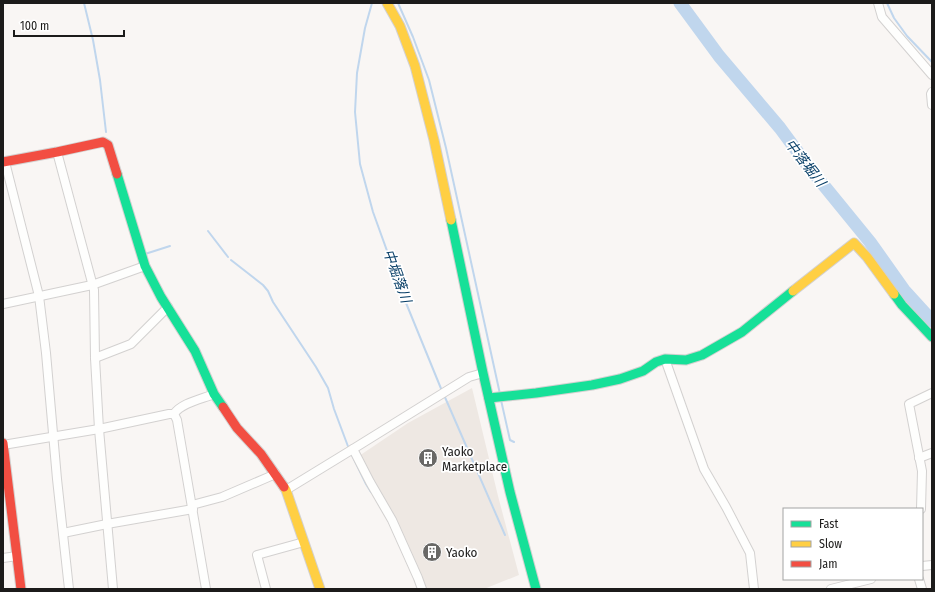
<svg xmlns="http://www.w3.org/2000/svg" width="935" height="592" font-family="'Fira Sans Condensed','Noto Sans JP',sans-serif">
<style>
.built{fill:#eee8e3}
.lines{fill:none;stroke-linecap:round;stroke-linejoin:round}
.stream{stroke:#c0d6ed;stroke-width:2}
.river{stroke:#c0d6ed;stroke-width:13}
.street-casing{stroke:#d3d1d0;stroke-width:10}
.fast-casing{stroke:#d3d1d0;stroke-width:11}
.slow-casing{stroke:#d3d1d0;stroke-width:11}
.jam-casing{stroke:#d3d1d0;stroke-width:11}
.street{stroke:#fefefd;stroke-width:8}
.fast{stroke:#16e098;stroke-width:9}
.slow{stroke:#ffcf43;stroke-width:9}
.jam{stroke:#f24e42;stroke-width:9}
.labels{text-anchor:middle;dominant-baseline:central;stroke-width:3.5;stroke-linejoin:round;paint-order:stroke}
.poi-label{font-size:13px;fill:#1c1b1a;stroke:#fff;text-anchor:start}
.water-label{font-size:14px;font-style:italic;fill:#063d66;stroke:#fff}
</style>
<rect width="100%" height="100%" fill="#f9f6f4"/>
<polygon class="built" points="472,388 498,496 519,575 484,589 426,589 412,555 359,456 408,423"/>
<g class="lines">
<g class="stream">
<polyline points="84,3 93,40 100,80 106,132"/>
<polyline points="372,3 365,28 357,73 355,112 360,164 373,212 404,298 442,391"/>
<polyline points="398,3 413,37 429,80 446,148 500,394"/>
<polyline points="887,3 894,18 907,36 932,62"/>
<polyline points="208,231 228,257"/>
<polyline points="145,254 170,246"/>
<polyline points="231,260 263,285 268,291 273,302 316,367 328,388 334,409 349,449"/>
<polyline points="444,395 505,535"/>
<polyline points="501,400 510,440 514,442"/>
<polyline points="352,455 366,484 371,492"/>
</g>
<polyline class="river" points="680,3 719,56 780,128 808,166 870,242 904,290 932,321"/>
<g class="street-casing">
<g id="street">
<polyline points="878,3 882,17 932,75"/>
<polyline points="932,92 931,94 932,105"/>
<polyline points="57,152 94,290 95,358 99,429 113,589"/>
<polyline points="5,162 39,296 46,353 57,479 69,589"/>
<polyline points="3,304 92,285 145,266"/>
<polyline points="95,358 131,344 168,307"/>
<polyline points="665,359 704,469 726,507 750,553 754,589"/>
<polyline points="174,414 177,420 206,589"/>
<path d="M174 414C181 403 202 399 214 394"/>
<polyline points="3,445 99,429 169,414 174,414"/>
<polyline points="919,458 932,453"/>
<polyline points="286,490 353,449"/>
<polyline points="192,505 222,497 271,476 275,473"/>
<polyline points="921,509 922,471 909,404 932,393"/>
<polyline points="63,533 107,524 193,509"/>
<polyline points="3,558 17,556"/>
<polyline points="922,566 932,565"/>
<polyline points="919,579 922,589"/>
<polyline points="266,589 257,555 304,542"/>
<polyline points="422,589 418,578 392,520 370,482 353,449 469,377 483,373"/>
<polyline points="831,589 871,579"/>
</g>
</g>
<g class="fast-casing">
<g id="fast">
<polyline points="117,174 145,266 161,297 195,351 214,394 223,407"/>
<polyline points="451,220 483,373 510,492 536,589"/>
<polyline points="894,294 902,305 932,337"/>
<polyline points="489,398 536,393 592,385 620,379 643,371 656,362 665,359 686,360 702,355 742,332 793,291"/>
</g>
</g>
<g class="slow-casing">
<g id="slow">
<polyline points="387,3 400,26 415,66 434,140 451,220"/>
<polyline points="793,291 854,243 867,257 894,294"/>
<polyline points="284,487 286,490 320,589"/>
</g>
</g>
<g class="jam-casing">
<g id="jam">
<polyline points="3,162 57,152 103,142 108,145 117,174"/>
<polyline points="223,407 237,428 261,454 284,487"/>
<polyline points="3,443 21,589"/>
</g>
</g>
<use href="#street" class="street"/>
<use href="#fast" class="fast"/>
<use href="#slow" class="slow"/>
<use href="#jam" class="jam"/>
</g>
<defs>
<g id="building-disc" transform="scale(1)"><circle r="9.5" fill="#696866" stroke="#fff"/><path d="M-4-6H4V6H1V3H-1V6H-4ZM-2.5-4.3h1.7v1.8h-1.7ZM.8-4.3h1.7v1.8H.8ZM-2.5-1h1.7V.8h-1.7ZM.8-1h1.7V.8H.8Z" fill="#fff"/></g>
</defs>
<g fill-rule="evenodd">
<use href="#building-disc" x="428" y="458"/>
<use href="#building-disc" x="432" y="552"/>
</g>
<g class="labels">
<g class="poi-label">
<text x="442" y="451">Yaoko<tspan x="442" dy="15">Marketplace</tspan></text>
<text x="446" y="552">Yaoko</text>
</g>
<g class="water-label">
<text transform="translate(805 163) rotate(52)">中落堀川</text>
<text transform="translate(397 276) rotate(70)">中堀落川</text>
</g>
</g>
<rect width="935" height="592" fill="none" stroke="#1c1b1a" stroke-width="8"/>
<rect x="783" y="508" width="140" height="72" fill="#ffffff" stroke="#a4a4a3"/>
<rect x="791" y="521" width="20" height="6" fill="#16e098" stroke="#a4a4a3"/>
<text x="819" y="528" font-size="12" fill="#1c1b1a">Fast</text>
<rect x="791" y="541" width="20" height="6" fill="#ffcf43" stroke="#a4a4a3"/>
<text x="819" y="548" font-size="12" fill="#1c1b1a">Slow</text>
<rect x="791" y="561" width="20" height="6" fill="#f24e42" stroke="#a4a4a3"/>
<text x="819" y="568" font-size="12" fill="#1c1b1a">Jam</text>
<path d="M14 30v6h110v-6" fill="none" stroke="#1c1b1a" stroke-width="2"/>
<text x="20" y="30" font-size="12" fill="#1c1b1a" stroke="#ffffff" stroke-width="3" paint-order="stroke">100 m</text>
</svg>
